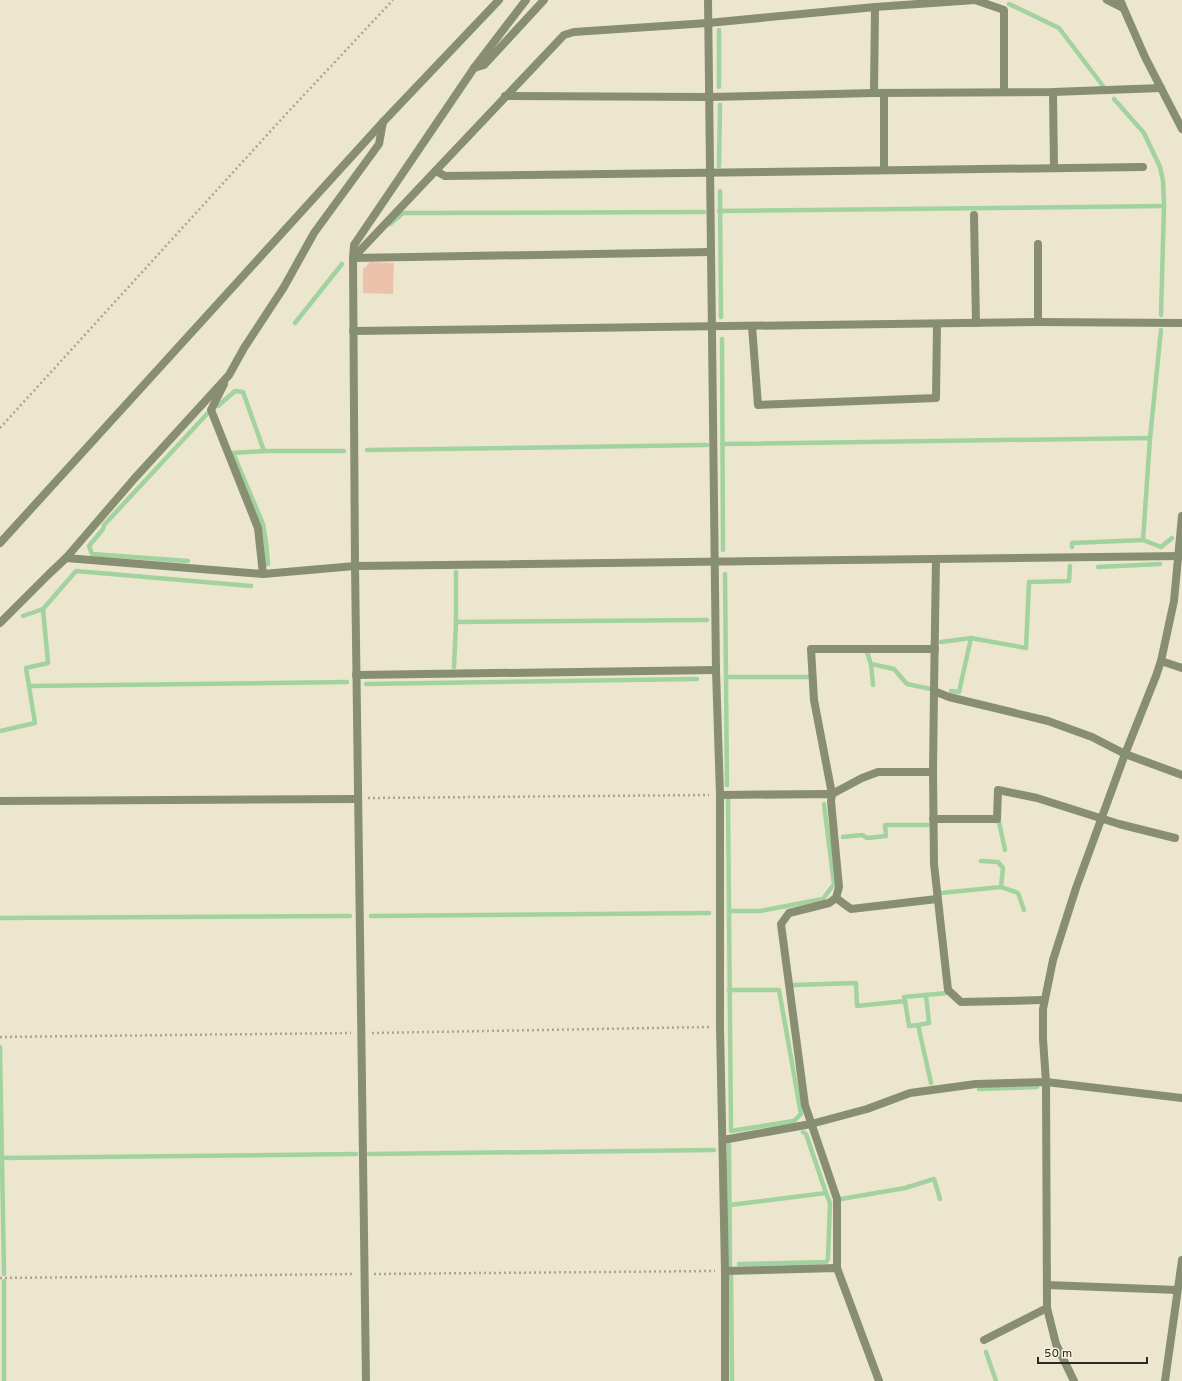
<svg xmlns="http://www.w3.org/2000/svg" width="1182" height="1381" font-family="Overpass,sans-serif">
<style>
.green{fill:#edc2ad}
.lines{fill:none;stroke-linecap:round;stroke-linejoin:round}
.stream{stroke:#a2d39e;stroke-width:4.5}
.path{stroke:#aba694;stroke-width:2.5;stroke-dasharray:2 3;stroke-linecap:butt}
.minor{stroke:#878e72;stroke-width:8}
.tertiary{stroke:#878e72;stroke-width:8}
</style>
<rect width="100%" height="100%" fill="#ece6cf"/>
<polygon class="green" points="370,262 394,263 393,294 363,293 363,269"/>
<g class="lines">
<g class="stream">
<polyline points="1009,4 1059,28 1103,86"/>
<polyline points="719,87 719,30"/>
<polyline points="1114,99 1144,133 1160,167 1163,181 1164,206 1161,315"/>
<polyline points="719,166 720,105"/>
<polyline points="720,191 721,317"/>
<polyline points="719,211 1164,206"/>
<polyline points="390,224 403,213 704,212"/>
<polyline points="295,323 342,264"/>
<polyline points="722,339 723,550"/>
<polyline points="218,406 235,391 243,392 264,451"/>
<polyline points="1150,438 1161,330"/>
<polyline points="722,444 1150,438 1143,540"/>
<polyline points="367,450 707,445"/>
<polyline points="1072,547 1072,543 1143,540 1161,547 1172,538"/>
<polyline points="188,561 92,554 89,546 103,529 104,525 207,414"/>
<polyline points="268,564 266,542 263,524 233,453 264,451 344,451"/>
<polyline points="1098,567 1160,564"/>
<polyline points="725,574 727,785"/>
<polyline points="23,616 43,609"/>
<polyline points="456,622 456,572"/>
<polyline points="941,642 971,638"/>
<polyline points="867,652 871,664 873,685"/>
<polyline points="871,664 894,669 907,684 931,689"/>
<polyline points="454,667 456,622 707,620"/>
<polyline points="726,677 809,677"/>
<polyline points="366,684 697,679"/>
<polyline points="29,686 347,682"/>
<polyline points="951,691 959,692 971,638 1026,648 1029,582 1069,581 1070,566"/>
<polyline points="0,731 35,723 26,668 48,663 43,609 76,571 251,586"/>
<polyline points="728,800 731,1131 794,1121 800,1115"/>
<polyline points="999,822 1005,850"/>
<polyline points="843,837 862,835 867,838 886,836 885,825 928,825"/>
<polyline points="981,861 998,862 1003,868 1001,887"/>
<polyline points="941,893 1001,887 1018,893 1024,910"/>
<polyline points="729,911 760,911 823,899 834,884 824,804"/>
<polyline points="371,916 709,913"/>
<polyline points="0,918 350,916"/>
<polyline points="793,985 856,983 857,1006 905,1001 904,997 947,993"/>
<polyline points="729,990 779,990 801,1114"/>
<polyline points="905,1001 909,1026 918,1025 931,1083"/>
<polyline points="918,1025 929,1023 926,995"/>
<polyline points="0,1047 4,1274"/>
<polyline points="979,1089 1037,1087"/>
<polyline points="729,1145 730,1265"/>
<polyline points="369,1154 714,1150"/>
<polyline points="1,1158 356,1154"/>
<polyline points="841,1199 905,1188 934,1179 940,1199"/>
<polyline points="730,1205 826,1193 806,1134 803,1132"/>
<polyline points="739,1264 826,1262 828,1259 830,1203 826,1193"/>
<polyline points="731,1275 732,1381"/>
<polyline points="986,1352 996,1381"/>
<polyline points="4,1381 4,1281"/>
</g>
<g class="path">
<polyline points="0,428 288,112 393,0"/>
<polyline points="368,798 709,795"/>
<polyline points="372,1033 709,1027"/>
<polyline points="0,1037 351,1033"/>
<polyline points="374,1274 715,1271"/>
<polyline points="0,1278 355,1274"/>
</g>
<g class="minor">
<polyline points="526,0 474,68 354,245 353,258 711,252"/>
<polyline points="708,0 716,670 720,795 720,1027 725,1271 725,1381"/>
<polyline points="975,0 1004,10 1004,91"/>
<polyline points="1107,0 1123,8"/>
<polyline points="1120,0 1145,57 1182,129"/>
<polyline points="474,68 484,65 544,0"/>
<polyline points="1053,92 1054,168"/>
<polyline points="874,93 875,7"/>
<polyline points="884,93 884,170"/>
<polyline points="505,96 709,97 874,93 1053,92 1161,88"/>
<polyline points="436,171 445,176 1143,167"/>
<polyline points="974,215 976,323"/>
<polyline points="1038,244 1038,322"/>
<polyline points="752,326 758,405 936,398 937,324"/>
<polyline points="353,331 1038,322 1182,323"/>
<polyline points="224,384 211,410 258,528 263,574"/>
<polyline points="66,558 263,574 355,566 353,258 564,35 574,32 708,23 875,7 975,0"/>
<polyline points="936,559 934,691 949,697 1048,721 1092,737 1125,754 1182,775"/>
<polyline points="0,623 49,574 66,558 134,479 229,375 244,348 284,287 314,233 379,144 383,122"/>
<polyline points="1161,661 1182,668"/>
<polyline points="356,675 716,670"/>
<polyline points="934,691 933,772 878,772 862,778 832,794 814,700 811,649 935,649"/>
<polyline points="933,772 934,864 948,990 961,1002 1044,1000"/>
<polyline points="720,795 832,794 831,801 839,887 836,898 829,903 789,913 781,924 805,1105 837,1199 837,1268"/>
<polyline points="0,801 358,799"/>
<polyline points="933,819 997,819 998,790 1037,798 1119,824 1175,838"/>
<polyline points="836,898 851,909 937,899"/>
<polyline points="723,1140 811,1124 867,1109 910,1093 976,1084 1046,1082 1182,1098"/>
<polyline points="725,1271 837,1268 879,1381"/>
<polyline points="1047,1285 1177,1290"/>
<polyline points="984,1340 1047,1308"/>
<polyline points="1074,1381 1056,1344 1047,1308 1046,1082 1043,1039 1043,1009 1053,960 1076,888 1125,754 1156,676 1161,661 1174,601 1182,516"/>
<polyline points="1165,1381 1182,1260"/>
</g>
<g class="tertiary">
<polyline points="0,543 383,122 499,0"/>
<polyline points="366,1381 355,566 1182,556"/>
</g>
</g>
<path d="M1038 1357v6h109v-6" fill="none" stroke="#2b2920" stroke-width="2"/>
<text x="1044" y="1357" font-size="12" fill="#2b2920" stroke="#f9f3dc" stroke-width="3" paint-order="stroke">50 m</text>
</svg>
